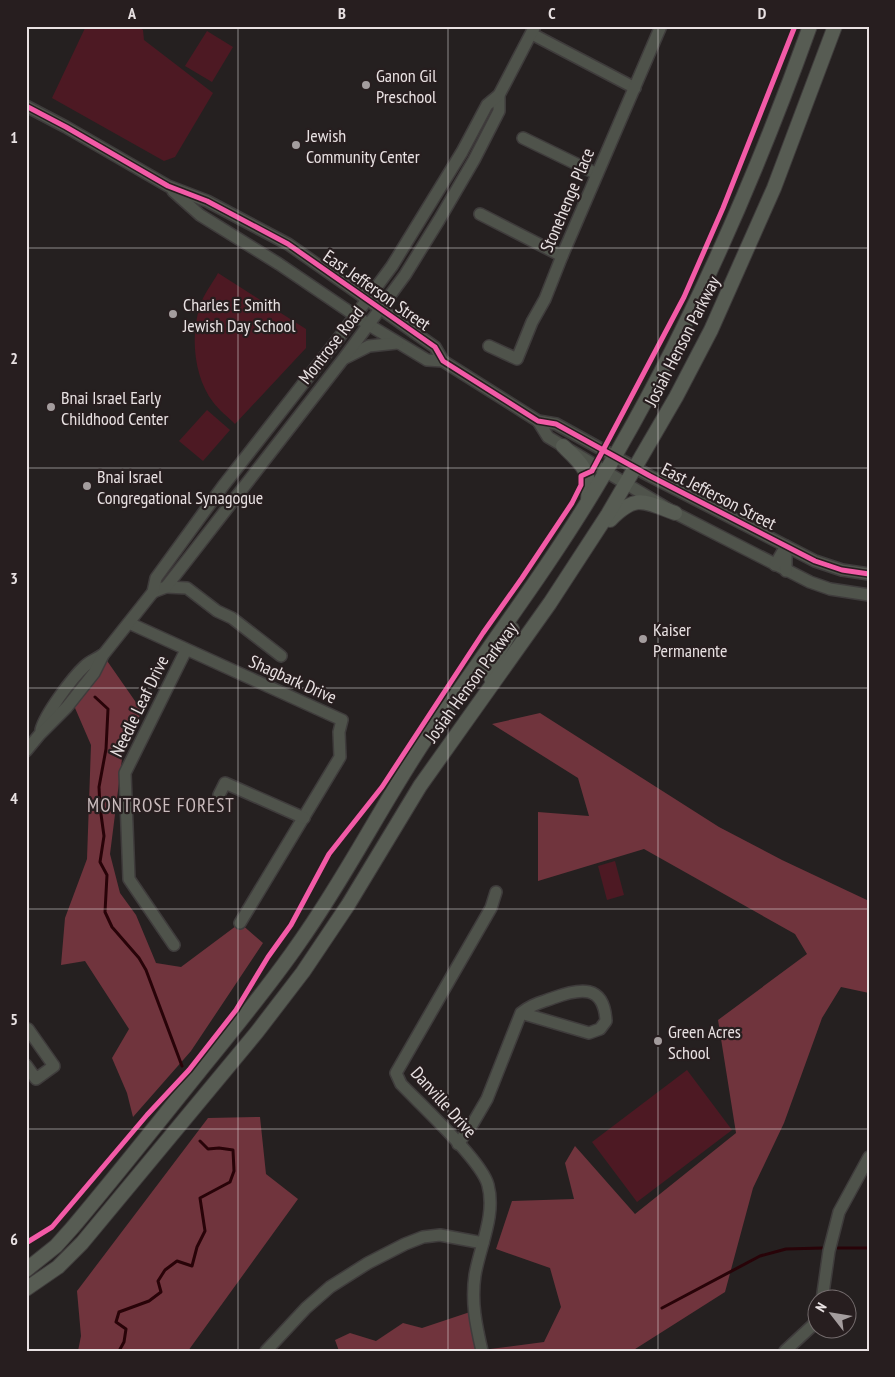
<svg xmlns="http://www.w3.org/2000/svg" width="895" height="1377" font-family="'PT Sans Narrow',sans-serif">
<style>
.green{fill:#4d1923}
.forest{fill:#70343d}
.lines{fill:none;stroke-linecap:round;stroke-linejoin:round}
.stream{stroke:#280308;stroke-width:3}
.minor-casing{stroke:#3f3c3c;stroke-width:14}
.major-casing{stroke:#3f3c3c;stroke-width:16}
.minor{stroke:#4f534b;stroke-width:11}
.major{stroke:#575c53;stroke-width:14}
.cycleway-casing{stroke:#271e1f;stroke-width:8}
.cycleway{stroke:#f35aa7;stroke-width:5}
.grid{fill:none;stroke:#e8e1e2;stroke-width:1;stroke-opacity:0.55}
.poi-dot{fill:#a49d9e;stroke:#271e1f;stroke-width:2}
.labels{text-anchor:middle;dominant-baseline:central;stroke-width:4.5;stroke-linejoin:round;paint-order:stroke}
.poi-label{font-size:18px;fill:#e8e1e2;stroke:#271e1f;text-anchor:start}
.street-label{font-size:18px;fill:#e8e1e2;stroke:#271e1f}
.neighbourhood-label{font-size:19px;letter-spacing:1px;fill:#cabcbd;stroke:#271e1f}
.neatline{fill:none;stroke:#e8e1e2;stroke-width:2}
.grid-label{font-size:16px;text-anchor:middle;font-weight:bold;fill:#e8e1e2}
</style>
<rect width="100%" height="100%" fill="#252020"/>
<g class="green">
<polygon points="86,26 136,26 143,30 144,40 213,93 175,157 164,161 52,98"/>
<polygon points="207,31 233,47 212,82 185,66"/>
<path d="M218 273 306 329V348L235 424C228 417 219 410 213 402 194 377 190 336 200 306 203 295 212 284 218 273Z"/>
<polygon points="207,410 230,430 203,461 179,441"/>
<polygon points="615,861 624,895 607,900 598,866"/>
<polygon points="687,1070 732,1130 637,1202 592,1142"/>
</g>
<g class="forest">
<polygon points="103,655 142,711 123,751 110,854 120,893 136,915 156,963 181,967 240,923 263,943 191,1051 133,1117 127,1093 112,1058 129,1029 85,961 61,965 65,918 87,859 91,745 72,701"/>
<polygon points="540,713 719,827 782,860 869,901 869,993 841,987 822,1018 784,1123 753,1188 725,1292 632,1351 339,1351 335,1340 350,1333 376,1341 403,1323 422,1328 473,1311 482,1350 544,1342 561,1307 550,1268 496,1249 512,1201 574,1199 565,1163 575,1146 635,1214 736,1133 718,1020 807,954 795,934 644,849 538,881 538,812 589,816 578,778 492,724"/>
<polygon points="260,1117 266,1174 298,1199 188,1351 78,1351 81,1336 77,1291 208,1118"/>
</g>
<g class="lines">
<g class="stream">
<polyline points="95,697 108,709 106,749 99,787 100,807 104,836 100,862 107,875 105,912 112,927 139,958 146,970 182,1066"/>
<polyline points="838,1248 869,1248"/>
<polyline points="662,1308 760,1256 786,1249 822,1248"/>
<polyline points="119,1351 124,1342 126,1329 116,1322 119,1312 149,1301 161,1292 158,1281 165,1270 177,1261 192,1266 197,1247 205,1231 200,1198 230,1182 234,1171 233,1150 219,1148 208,1149 200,1141"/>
</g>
<g class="minor-casing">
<g id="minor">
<polyline points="532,34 635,88"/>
<polyline points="26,106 66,127 168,186 207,201 288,244 435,347 443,361 538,421 556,424 650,476 815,561 842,570 869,574"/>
<polyline points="523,138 597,174"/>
<polyline points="173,191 200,215 279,264 369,325 427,360 443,361"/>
<polyline points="480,214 562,256"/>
<polyline points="489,346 517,359 532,322 545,299 562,256 661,26"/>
<polyline points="345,358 369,346 397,343"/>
<polyline points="538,421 548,437 675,513 810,582 830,589 869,595"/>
<polyline points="775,565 786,546 786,571"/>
<polyline points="166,587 187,588 217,611 232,618 281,656"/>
<polyline points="153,592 166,587 184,564 344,358 405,275 439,220 474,160 499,111 499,95"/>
<polyline points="129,623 342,720 339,732 340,757 240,923"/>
<path d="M41 730C45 714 72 678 85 666 90 661 97 659 102 655"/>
<polyline points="26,751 40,734 67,707 94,673 103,655 153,592 156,578 223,486 338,339 392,266 462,152 487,105 499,95 535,26"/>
<polyline points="219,795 225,783 304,818"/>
<polyline points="174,945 129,879 125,773 186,650"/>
<polyline points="26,1030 28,1029 54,1066 36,1079 26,1065"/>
<path d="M458 1144 473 1123 487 1099 521 1013C532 1004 540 1003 553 998 580 988 604 984 606 1021L600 1029 589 1033 521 1013"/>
<polyline points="822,1300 829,1251 839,1212 869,1157"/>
<polyline points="266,1351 306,1308 330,1287 368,1263 405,1244 423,1237 440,1235 483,1243"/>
<path d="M482 1351C476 1325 471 1302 475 1275 480 1246 496 1215 488 1185 482 1161 420 1104 401 1084L396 1073 491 908 496 892"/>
<polyline points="785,1351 813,1325 818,1315"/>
</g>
</g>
<g class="major-casing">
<g id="major">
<path d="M563 446C583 465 591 471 588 500"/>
<path d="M610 520C636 494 643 501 675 513"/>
<polyline points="493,683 490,675 490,667 512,629"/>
<path d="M26 1270 56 1246 73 1227C116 1176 157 1124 199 1072 233 1030 268 988 299 943 346 877 382 804 427 737 485 651 549 568 602 478 687 335 754 182 810 26"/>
<polyline points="26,1289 58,1267 82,1243 257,1032 303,972 348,905 420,786 550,603 608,514 676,397 711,330 774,188 835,26"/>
</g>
</g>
<use href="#minor" class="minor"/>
<use href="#major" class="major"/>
<g class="cycleway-casing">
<g id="cycleway">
<polyline points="26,106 66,127 168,186 207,201 288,244 435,347 443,361 538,421 556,424 650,476 815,561 842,570 869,574"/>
<polyline points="26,1243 52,1227 147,1115 189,1070 236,1010 268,957 291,925 329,854 382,787 483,633 522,578 572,503 581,485 581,476 592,471 684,297 723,208 795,26"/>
</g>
</g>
<use href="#cycleway" class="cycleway"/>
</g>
<path class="grid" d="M238 26V1351M448 26V1351M658 26V1351M26 248H869M26 468H869M26 688H869M26 909H869M26 1129H869"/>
<g class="poi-dot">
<circle cx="366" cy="85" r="5"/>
<circle cx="296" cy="145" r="5"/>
<circle cx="173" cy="314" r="5"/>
<circle cx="51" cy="407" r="5"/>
<circle cx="87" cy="486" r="5"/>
<circle cx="643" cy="639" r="5"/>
<circle cx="658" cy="1041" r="5"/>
</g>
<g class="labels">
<g class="poi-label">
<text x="376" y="75">Ganon Gil<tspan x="376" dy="21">Preschool</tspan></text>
<text x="306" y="135">Jewish<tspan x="306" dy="21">Community Center</tspan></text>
<text x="183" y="304">Charles E Smith<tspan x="183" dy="21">Jewish Day School</tspan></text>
<text x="61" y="397">Bnai Israel Early<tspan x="61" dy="21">Childhood Center</tspan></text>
<text x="97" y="476">Bnai Israel<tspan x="97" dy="21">Congregational Synagogue</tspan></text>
<text x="653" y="629">Kaiser<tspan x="653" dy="21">Permanente</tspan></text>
<text x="668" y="1031">Green Acres<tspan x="668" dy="21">School</tspan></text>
</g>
<g class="street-label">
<text transform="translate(567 200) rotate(-67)">Stonehenge Place</text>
<text transform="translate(377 290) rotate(35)">East Jefferson Street</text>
<text transform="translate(682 341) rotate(-63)">Josiah Henson Parkway</text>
<text transform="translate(331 345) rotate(-52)">Montrose Road</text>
<text transform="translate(719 496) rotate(27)">East Jefferson Street</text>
<text transform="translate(293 679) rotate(24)">Shagbark Drive</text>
<text transform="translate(471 682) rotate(-54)">Josiah Henson Parkway</text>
<text transform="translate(139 706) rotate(-64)">Needle Leaf Drive</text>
<text transform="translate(444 1102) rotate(48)">Danville Drive</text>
</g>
<g class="neighbourhood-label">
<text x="161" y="805">MONTROSE FOREST</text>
</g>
</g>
<rect width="895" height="1377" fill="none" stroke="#271e1f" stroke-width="55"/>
<g transform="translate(832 1314) rotate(301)"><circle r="24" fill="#271e1f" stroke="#746c6d"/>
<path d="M0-4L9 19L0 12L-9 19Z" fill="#a49d9e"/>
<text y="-8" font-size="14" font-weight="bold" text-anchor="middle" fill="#e8e1e2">N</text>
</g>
<rect x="28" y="28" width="840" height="1322" class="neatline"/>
<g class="grid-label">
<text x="132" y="19">A</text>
<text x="342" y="19">B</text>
<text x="552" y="19">C</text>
<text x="762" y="19">D</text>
<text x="14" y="143">1</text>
<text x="14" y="364">2</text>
<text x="14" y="584">3</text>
<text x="14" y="804">4</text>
<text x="14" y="1025">5</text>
<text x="14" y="1245">6</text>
</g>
</svg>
